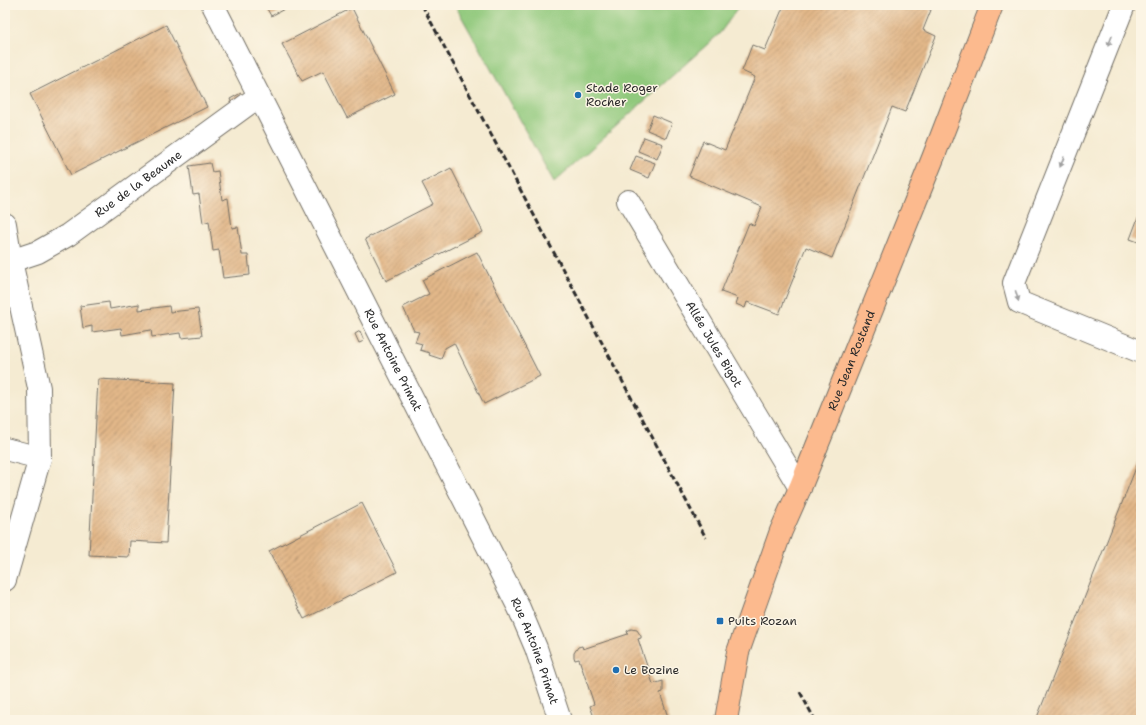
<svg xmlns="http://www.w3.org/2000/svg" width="1146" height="725" font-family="'Shantell Sans',sans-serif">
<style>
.pitch{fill:#91c97d;stroke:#5e7a54}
.building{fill:url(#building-hatch)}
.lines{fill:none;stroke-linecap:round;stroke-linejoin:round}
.minor-casing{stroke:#726e65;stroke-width:24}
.major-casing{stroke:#726e65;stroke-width:24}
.minor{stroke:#fff;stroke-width:22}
.major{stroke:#fcba8e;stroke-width:22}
.rail{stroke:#2b2b2b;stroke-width:3;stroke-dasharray:6 3;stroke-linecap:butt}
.oneway{fill:#a0a0a0}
.poi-dot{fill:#1f6fb2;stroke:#fcf5e5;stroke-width:1.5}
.labels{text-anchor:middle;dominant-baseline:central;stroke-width:3;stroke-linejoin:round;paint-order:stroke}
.poi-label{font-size:12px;fill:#2b2b2b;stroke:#fcf5e5;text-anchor:start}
.street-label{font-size:12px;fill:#2b2b2b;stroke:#fcf5e5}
</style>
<defs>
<pattern id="building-hatch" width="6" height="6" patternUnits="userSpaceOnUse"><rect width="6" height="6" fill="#e2b789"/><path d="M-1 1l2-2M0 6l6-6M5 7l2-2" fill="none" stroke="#b79570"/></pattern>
</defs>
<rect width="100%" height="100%" fill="#fcf5e5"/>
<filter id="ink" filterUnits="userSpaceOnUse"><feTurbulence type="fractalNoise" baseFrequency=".025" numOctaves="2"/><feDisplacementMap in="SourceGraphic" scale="8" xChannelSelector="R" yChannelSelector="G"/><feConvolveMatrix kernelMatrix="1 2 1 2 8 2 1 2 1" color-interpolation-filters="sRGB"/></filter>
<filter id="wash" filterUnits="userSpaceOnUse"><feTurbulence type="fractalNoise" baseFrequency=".012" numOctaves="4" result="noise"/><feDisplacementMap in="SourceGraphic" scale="16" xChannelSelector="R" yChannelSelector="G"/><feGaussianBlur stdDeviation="0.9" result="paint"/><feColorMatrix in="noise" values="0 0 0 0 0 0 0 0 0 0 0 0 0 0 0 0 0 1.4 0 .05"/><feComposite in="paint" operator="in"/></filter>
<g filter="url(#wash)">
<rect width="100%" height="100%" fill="#f5ebd2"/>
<polygon class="pitch" points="455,5 740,5 720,33 554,182"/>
<g id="blocks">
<g class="building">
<polygon points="265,5 292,5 271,16"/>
<polygon points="784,5 920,5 931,10 923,30 936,36 905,112 892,107 832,258 806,247 779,314 747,302 745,308 736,304 738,298 721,292 749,223 754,226 762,207 689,176 703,141 725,150 755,77 742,71 752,45 765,50"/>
<polygon points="352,8 395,94 347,118 323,71 302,81 282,44"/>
<polygon points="166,25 207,107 71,175 30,94"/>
<polygon points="241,93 244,100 233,106 230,99"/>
<polygon points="653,115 672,123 666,138 647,130"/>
<polygon points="644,137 663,144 657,159 638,151"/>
<polygon points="636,156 655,163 649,178 630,170"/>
<polygon points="210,163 212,172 218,171 222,200 228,198 232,228 238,227 242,255 248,255 250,275 223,278 219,250 213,251 209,221 203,223 199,194 193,195 189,166"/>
<polygon points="451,168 483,232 386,281 365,239 433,204 422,183"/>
<polygon points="1141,210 1141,243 1130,239"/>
<polygon points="477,252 540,376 484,404 454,343 445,348 441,359 429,355 430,353 420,350 422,344 415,342 419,332 414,331 403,307 429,294 422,280"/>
<polygon points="109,302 110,309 139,304 139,310 169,306 170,312 198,309 202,336 181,338 180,333 152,337 151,330 122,335 121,328 92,332 92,326 83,328 80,306"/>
<polygon points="360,331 364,341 359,343 355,334"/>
<polygon points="98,379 175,383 166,543 130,541 129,557 89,555"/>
<polygon points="1141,455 1141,720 1036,720"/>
<polygon points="362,503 397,572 304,619 269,551"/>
<polygon points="631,629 637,630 641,636 641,638 638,639 653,684 663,681 663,692 660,693 669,720 595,720 590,706 594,704 579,659 575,660 574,657 574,653 578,647 582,646 583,649 628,634 627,631"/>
</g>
</g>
</g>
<g filter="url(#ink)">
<use href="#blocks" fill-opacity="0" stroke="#726e65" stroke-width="1"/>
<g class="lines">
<g class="minor-casing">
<g id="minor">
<path id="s1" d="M213 5 519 608 536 648 560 720"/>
<polyline points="1124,5 1014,283 1019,302 1141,352"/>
<path id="s2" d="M628 201 800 488"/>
<polyline points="5,224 11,261 39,388 40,458 5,580"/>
<path id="s3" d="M11 261 38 252 68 235 259 96"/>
<polyline points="5,449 40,458"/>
</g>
</g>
<g class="major-casing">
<g id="major">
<path id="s4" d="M726 720 738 652 781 531 800 488 933 158 992 5"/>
</g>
</g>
<use href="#minor" class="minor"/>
<use href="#major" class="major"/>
<g class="rail">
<polyline points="422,5 706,538"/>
<polyline points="800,692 815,720"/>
</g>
</g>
<defs><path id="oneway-solid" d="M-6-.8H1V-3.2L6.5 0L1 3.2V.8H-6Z"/></defs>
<g class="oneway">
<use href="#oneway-solid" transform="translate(1110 41) rotate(112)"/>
<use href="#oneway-solid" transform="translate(1062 162) rotate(112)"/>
<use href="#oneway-solid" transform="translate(1017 296) rotate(74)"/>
</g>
</g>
<g class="poi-dot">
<circle cx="578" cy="95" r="4"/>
<rect x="716" y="617" width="8" height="8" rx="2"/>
<circle cx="616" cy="670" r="4"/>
</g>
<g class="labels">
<g class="poi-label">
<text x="586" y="88">Stade Roger<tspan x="586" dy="14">Rocher</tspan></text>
<text x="728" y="621">Puits Rozan</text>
<text x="624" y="670">Le Bozine</text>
</g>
<g class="street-label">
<text stroke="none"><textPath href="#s3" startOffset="150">Rue de la Beaume</textPath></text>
<text stroke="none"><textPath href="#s2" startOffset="167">Allée Jules Bigot</textPath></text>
<text stroke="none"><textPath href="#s1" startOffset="398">Rue Antoine Primat</textPath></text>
<text stroke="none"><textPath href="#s4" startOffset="382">Rue Jean Rostand</textPath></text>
<text stroke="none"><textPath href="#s1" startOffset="722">Rue Antoine Primat</textPath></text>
</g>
</g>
<rect width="1146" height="725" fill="none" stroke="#fcf5e5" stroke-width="20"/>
</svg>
